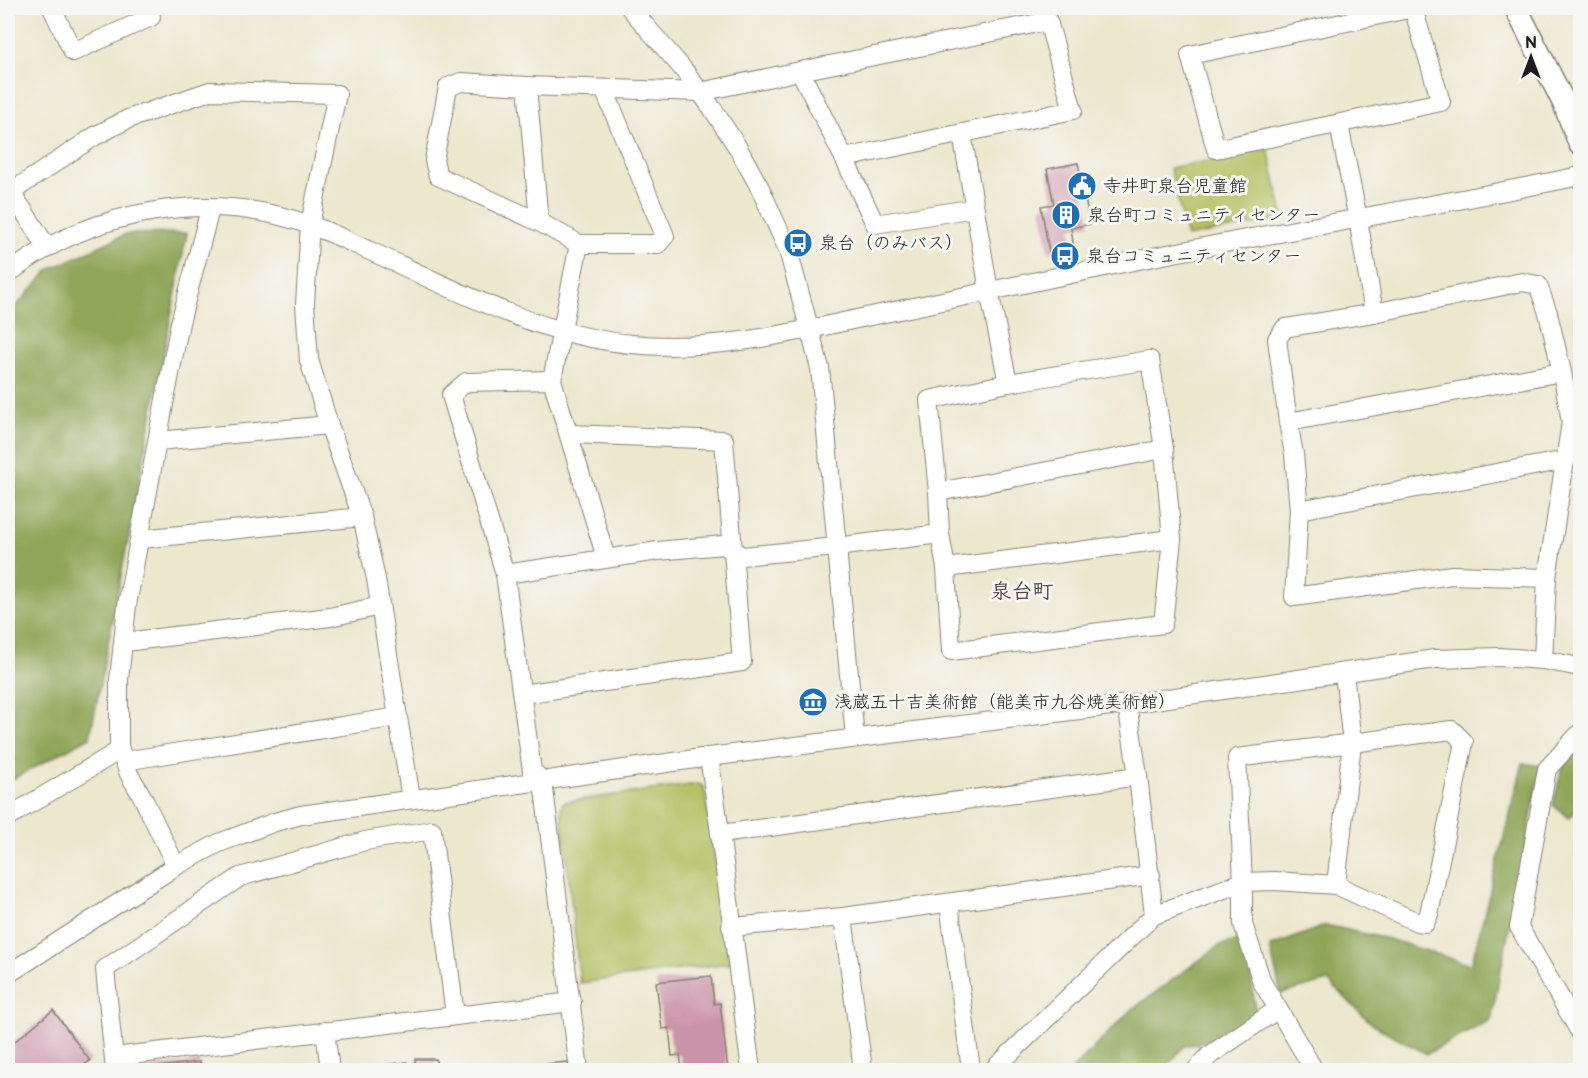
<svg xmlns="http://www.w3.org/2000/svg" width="1588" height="1078" font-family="'Balsamiq Sans','Klee One',sans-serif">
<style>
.green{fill:#b4c062;stroke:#686e3f;stroke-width:1.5}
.forest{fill:#8fa658;stroke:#56613a;stroke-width:1.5}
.building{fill:#cb93aa}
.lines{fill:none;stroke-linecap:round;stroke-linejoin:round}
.minor-casing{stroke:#848275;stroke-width:20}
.major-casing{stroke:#848275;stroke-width:25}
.minor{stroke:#fff;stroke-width:18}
.major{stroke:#fff;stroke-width:22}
.labels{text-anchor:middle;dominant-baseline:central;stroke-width:6;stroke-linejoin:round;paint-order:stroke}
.poi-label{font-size:18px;fill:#1c1c1c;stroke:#f6f6f2;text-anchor:start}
.quarter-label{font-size:21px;font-weight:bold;fill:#59464e;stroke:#f6f6f2}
</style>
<rect width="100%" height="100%" fill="#f6f6f2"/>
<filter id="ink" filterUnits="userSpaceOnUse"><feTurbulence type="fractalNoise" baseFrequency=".0167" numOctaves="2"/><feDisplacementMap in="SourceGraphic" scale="12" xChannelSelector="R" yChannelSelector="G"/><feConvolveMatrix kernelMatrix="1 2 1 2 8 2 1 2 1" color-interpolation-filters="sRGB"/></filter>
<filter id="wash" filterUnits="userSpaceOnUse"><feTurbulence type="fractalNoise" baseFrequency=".008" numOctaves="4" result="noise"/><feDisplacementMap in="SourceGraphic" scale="24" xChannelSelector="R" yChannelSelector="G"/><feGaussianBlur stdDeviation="1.35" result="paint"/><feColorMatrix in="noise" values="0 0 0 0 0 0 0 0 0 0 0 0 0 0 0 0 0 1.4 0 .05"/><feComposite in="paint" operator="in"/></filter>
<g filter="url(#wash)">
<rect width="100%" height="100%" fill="#ede7ce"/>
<g class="green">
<polygon points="1268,149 1284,219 1187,237 1170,168"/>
<polygon points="698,784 704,787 729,963 580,983 561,807 564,802"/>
</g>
<g class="forest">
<polygon points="187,233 90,737 8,782 8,315 50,269 126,234"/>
<polygon points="1580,744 1580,807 1569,818 1553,805 1562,769"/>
<polygon points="1523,763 1541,766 1491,1020 1427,1054 1373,1025 1328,981 1281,994 1270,947 1326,925 1392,940 1471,965"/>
<polygon points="1246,939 1256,1013 1214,1040 1184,1046 1164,1070 1072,1070 1130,1011 1220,945"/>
</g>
<g id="blocks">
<g class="building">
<polygon points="1078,163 1090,224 1071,228 1074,249 1049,252 1041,206 1054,204 1047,169"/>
<polygon points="711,976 714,1004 720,1003 728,1070 682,1070 680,1055 672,1056 669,1028 662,1029 656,982"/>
<polygon points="53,1010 90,1061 77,1070 8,1070 8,1047"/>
<polygon points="415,1059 436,1059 437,1070 416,1070"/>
<polygon points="200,1062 201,1070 142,1070 142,1069"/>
<polygon points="407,1062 408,1070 384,1070 383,1065"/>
<polygon points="568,1062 569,1070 546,1070 545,1064"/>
</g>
</g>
</g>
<g filter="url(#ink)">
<use href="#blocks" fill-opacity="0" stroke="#848275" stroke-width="1.5"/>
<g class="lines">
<g class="minor-casing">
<g id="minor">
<polyline points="52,8 73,52 151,17 149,8"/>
<polyline points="630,8 683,69 712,108 738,148 760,188 788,250 820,368 855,738"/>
<polyline points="1413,8 1441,102 1216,149 1190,55 1413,8 1417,8"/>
<polyline points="527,86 461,82 448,87 434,160 438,176 539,222"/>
<polyline points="1339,125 1358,219 1374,313"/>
<polyline points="962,134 989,291 1008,383"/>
<polyline points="844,158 875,224 975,208"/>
<polyline points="8,187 47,247"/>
<polyline points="11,192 95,136 128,119 210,91 337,94 310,224 305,304 309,360 329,425 362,517 376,579 411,799"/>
<polyline points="579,244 658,244 665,236 604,89"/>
<path d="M8 274C91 209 209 189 310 225 331 232 350 242 370 251 454 289 537 335 631 344 711 352 788 334 866 317 940 302 1015 286 1090 270 1253 235 1417 210 1580 176"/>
<polygon points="1150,360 1164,449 1172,539 1163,624 951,651 946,568 940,534 938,492 929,400 1008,383"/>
<polyline points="1288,422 1562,372"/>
<polyline points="158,441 329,425"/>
<polyline points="938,492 1164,449"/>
<polyline points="1299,510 1566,460"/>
<polyline points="140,539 362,517"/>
<polyline points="606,558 552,380 579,244 539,222 527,86 700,92 800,71 844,158 1073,110 1048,21 800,71"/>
<polyline points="946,568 1172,539"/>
<polyline points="505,574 451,395 466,382 552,380"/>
<polyline points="125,642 330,617 380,606"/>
<polyline points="1543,660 1547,578 1571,422 1562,372 1548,313 1538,285 1522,282 1374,313 1285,328 1277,339 1288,422 1294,454 1299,510 1294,597 1452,575 1547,578"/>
<polyline points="522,694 742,662 724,440 570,434"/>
<polyline points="1127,704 1138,776 1154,915"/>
<polyline points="1580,733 1547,769 1519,927 1580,1032"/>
<path d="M709 757C725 861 737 966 751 1070"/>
<polyline points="124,761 398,717"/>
<polyline points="8,817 120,750"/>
<polyline points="721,834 1138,776"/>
<polyline points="176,866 142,796 129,774 119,747 119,679 127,605 161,420 180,323 210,209"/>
<polyline points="1336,885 1352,743 1344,673"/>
<polyline points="949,903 971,1070"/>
<polyline points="843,917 863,1070"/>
<polyline points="731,927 843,917 1151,875"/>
<polyline points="8,974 176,866 219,843 275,822 301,815 709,757 1127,704 1435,659 1499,657 1543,660 1580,667"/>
<polyline points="325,1031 330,1070"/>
<polyline points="114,1057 572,1002"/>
<polyline points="115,1070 105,969 240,877 365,841 432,830 455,1016"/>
<polyline points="579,1070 543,781 532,771 505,574 658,551 723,545 742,556 836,547 940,534"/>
<polyline points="993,1070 1154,915 1243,882 1275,881 1336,885 1417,922 1425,923 1429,914 1464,742 1452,730 1237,758 1243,882 1243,924 1262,982 1278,1009"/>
<polyline points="1196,1070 1210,1055 1278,1009 1314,1070"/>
</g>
</g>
<g class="major-casing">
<polyline id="major" points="1516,8 1564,103 1580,144"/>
</g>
<use href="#minor" class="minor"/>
<use href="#major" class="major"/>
</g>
</g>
<defs>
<g id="civic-disc" transform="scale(1.5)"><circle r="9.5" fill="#1f6fb2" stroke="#f6f6f2"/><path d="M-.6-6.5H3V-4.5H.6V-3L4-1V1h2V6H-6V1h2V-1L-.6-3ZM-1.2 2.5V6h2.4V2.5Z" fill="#fff"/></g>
<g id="building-disc" transform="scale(1.5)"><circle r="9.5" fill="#1f6fb2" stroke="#f6f6f2"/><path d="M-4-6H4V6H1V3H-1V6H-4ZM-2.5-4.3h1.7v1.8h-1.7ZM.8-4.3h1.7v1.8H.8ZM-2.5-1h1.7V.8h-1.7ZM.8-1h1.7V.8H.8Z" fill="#fff"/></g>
<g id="bus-disc" transform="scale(1.5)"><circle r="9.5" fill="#1f6fb2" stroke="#f6f6f2"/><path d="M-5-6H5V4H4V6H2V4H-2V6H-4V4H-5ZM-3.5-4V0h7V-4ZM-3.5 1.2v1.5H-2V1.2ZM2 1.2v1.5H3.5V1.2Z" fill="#fff"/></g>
<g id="museum-disc" transform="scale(1.5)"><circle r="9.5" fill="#1f6fb2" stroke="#f6f6f2"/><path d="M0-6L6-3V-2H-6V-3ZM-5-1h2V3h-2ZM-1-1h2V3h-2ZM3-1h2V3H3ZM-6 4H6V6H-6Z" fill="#fff"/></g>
</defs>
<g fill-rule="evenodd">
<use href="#civic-disc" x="1082" y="186"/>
<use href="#building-disc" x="1066" y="215"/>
<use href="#bus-disc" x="798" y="243"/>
<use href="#bus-disc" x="1065" y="256"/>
<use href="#museum-disc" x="813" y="702"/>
</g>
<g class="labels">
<g class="poi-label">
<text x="1103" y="186">寺井町泉台児童館</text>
<text x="1087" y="215">泉台町コミュニティセンター</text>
<text x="819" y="243">泉台（のみバス）</text>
<text x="1086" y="256">泉台コミュニティセンター</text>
<text x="834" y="702">浅蔵五十吉美術館（能美市九谷焼美術館）</text>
</g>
<g class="quarter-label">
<text x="1022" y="591">泉台町</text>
</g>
</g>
<rect width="1588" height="1078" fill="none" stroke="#f6f6f2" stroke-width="30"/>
<g transform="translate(1531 57)" stroke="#f6f6f2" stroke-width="4.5" paint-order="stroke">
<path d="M0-4.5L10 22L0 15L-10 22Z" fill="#1c1c1c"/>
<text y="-9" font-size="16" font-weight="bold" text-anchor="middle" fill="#1c1c1c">N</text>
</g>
</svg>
